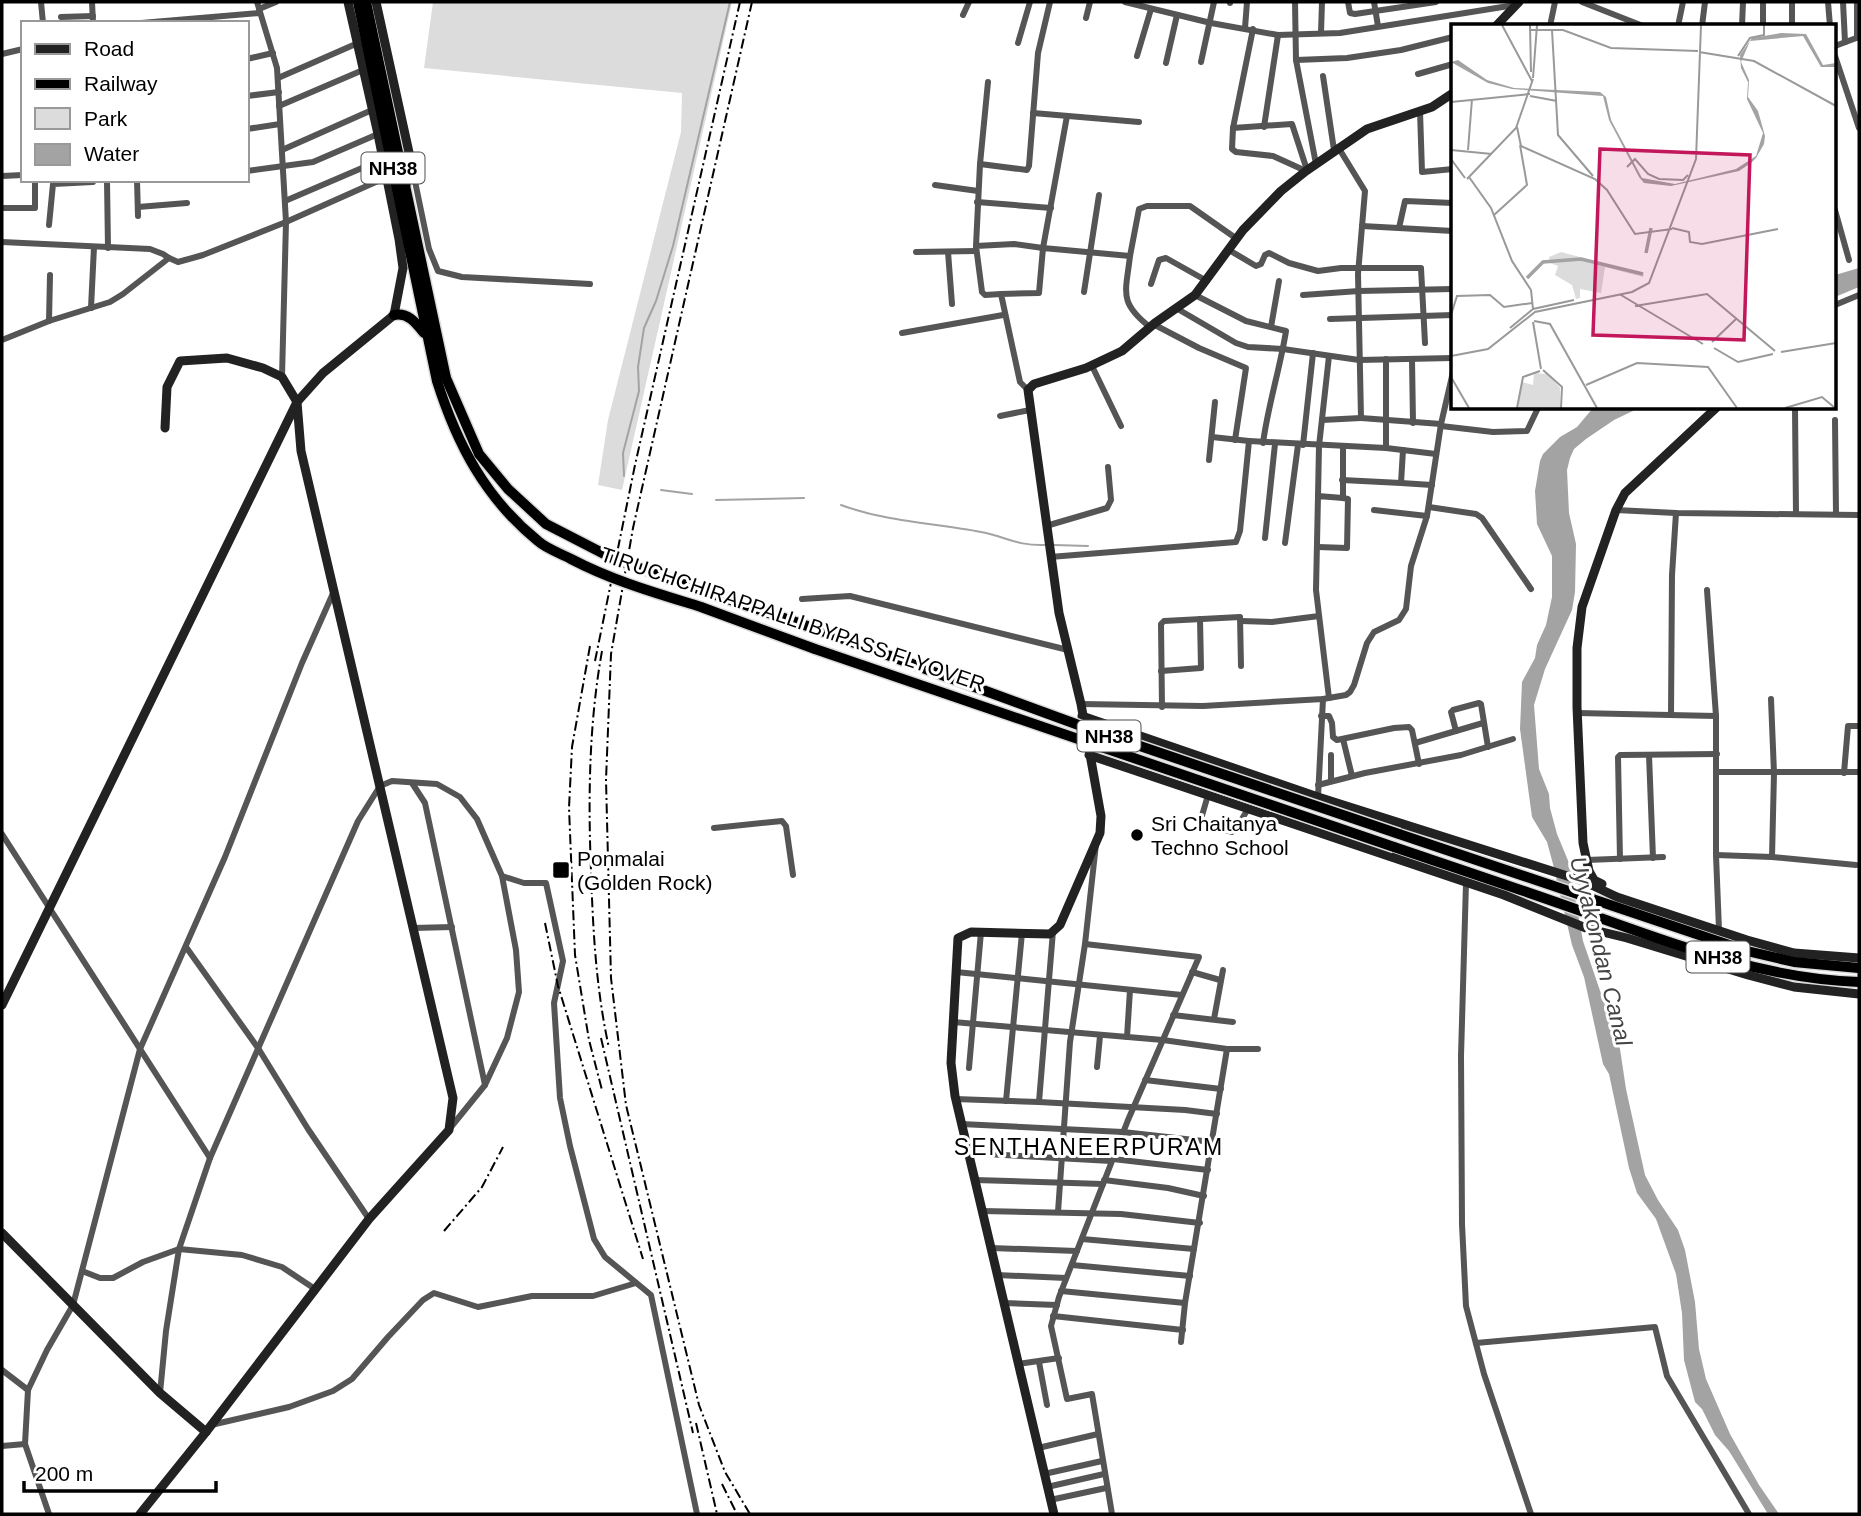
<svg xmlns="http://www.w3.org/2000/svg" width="1861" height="1516" font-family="Arial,sans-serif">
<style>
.green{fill:#dcdcdc}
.water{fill:#a3a3a3}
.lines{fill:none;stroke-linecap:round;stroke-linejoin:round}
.stream{stroke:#a3a3a3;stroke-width:2}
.highway-casing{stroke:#dbdbdb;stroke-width:13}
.street{stroke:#555;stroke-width:6}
.secondary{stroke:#222;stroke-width:9}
.highway{stroke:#000;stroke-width:10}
.rail{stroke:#000;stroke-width:2;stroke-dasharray:10 3.5 2 3.5;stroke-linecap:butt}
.highway-bridge-casing{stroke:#dbdbdb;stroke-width:13;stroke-linecap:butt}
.highway-bridge{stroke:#000;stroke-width:10}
.poi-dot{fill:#000;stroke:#fff;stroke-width:2.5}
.labels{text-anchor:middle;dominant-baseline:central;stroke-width:6;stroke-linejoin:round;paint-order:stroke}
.shield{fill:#fff;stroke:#4c4c4c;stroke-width:2}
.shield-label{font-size:19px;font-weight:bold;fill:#000}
.street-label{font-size:21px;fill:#000;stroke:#fff}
.poi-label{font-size:21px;fill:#000;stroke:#fff;text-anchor:start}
.water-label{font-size:23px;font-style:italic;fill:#444;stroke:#fff}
.neighbourhood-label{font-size:23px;letter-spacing:2px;fill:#000;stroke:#fff}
.inset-river{fill:none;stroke:#a3a3a3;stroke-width:3.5}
.inset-road{fill:none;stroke:#999;stroke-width:2}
.view{fill:#c2185b;fill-opacity:0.15;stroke:#c2185b;stroke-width:3.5}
.inset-edge{fill:none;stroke:#000;stroke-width:3.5}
</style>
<rect width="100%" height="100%" fill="#fff"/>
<polygon class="green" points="433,2 732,2 622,490 598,485 608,420 681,132 682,93 424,68"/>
<g class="water">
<polygon points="1859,268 1859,287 1835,297 1835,275"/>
<polygon points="1593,408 1639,408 1614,420 1586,439 1574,449 1570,458 1567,470 1569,513 1576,544 1575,592 1572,610 1545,669 1534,705 1539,769 1549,794 1550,808 1557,834 1574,875 1575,898 1583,941 1620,1049 1626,1089 1645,1175 1658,1200 1678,1230 1685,1250 1695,1302 1699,1349 1706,1379 1730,1434 1759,1485 1779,1514 1768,1514 1729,1451 1715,1435 1702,1409 1695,1402 1684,1360 1682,1313 1676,1274 1656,1219 1637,1193 1629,1168 1609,1074 1603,1064 1584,977 1572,945 1553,864 1547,842 1532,817 1520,729 1522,682 1535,658 1537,645 1546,625 1552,597 1552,556 1537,524 1535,491 1540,461 1543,454 1560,437 1577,427"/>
</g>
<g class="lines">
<g class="stream">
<polyline points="624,476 623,453 639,391 638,367 644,328 656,301 673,246 730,2"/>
<polyline points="661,490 692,494"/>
<polyline points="716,500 804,498"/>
<path d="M841 505C887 522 934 523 981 532 1007 537 1017 546 1045 545"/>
<polyline points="1054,545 1088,546"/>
</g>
<g class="highway-casing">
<g id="highway">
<polyline points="358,2 437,381"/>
<polyline points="366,2 446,378"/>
<path d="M394 315C408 312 416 323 424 333"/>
<polyline points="707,592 822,631"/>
<polyline points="701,607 815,649"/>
<polyline points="1399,834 1747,951 1794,962 1859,968"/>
<path d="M1394 847C1456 868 1519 889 1581 911 1670 943 1763 979 1859 982"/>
</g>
</g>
<g class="street">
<polyline points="41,2 43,23"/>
<polyline points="92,2 93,23"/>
<polyline points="257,2 277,68 286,222 282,377"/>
<polyline points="1125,2 1211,23 1278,35 1340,33 1515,5"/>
<polyline points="1295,2 1296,60 1316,164"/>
<polyline points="1348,2 1350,13 1355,14 1436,2"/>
<polyline points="1374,2 1378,26"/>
<polyline points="1582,2 1643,26"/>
<polyline points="1763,2 1763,26"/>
<polyline points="1828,2 1830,26"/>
<polyline points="1843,2 1845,42"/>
<polyline points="1230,3 1230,2"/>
<polyline points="259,9 276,2"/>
<polyline points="963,15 969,2"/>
<polyline points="61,17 93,16"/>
<polyline points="1086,18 1090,2"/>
<polyline points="141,23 260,13"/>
<polyline points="1550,26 1555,2"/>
<polyline points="1678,26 1683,2"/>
<polyline points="1702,26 1705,2"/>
<polyline points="1742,26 1743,2"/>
<polyline points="1792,26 1792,2"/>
<polyline points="1245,28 1247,2"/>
<polyline points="1253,29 1233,128 1292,124 1307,170"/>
<polyline points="1321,33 1322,2"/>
<polyline points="1857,38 1857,2"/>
<polyline points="1018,43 1030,2"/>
<polyline points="1835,46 1859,37"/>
<polyline points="2,54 23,49"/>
<polyline points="1137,56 1151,9"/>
<polyline points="1835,56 1859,128"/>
<polyline points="247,59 273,53"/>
<polyline points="1296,60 1347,58 1401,50 1453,37"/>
<polyline points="1201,62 1214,2"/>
<polyline points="1166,63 1177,15"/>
<polyline points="1418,74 1453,64"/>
<polyline points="1323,76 1334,150"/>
<polyline points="278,78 358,43"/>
<polyline points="247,96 279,92"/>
<polyline points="279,106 363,70"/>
<polyline points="1420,111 1422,172 1453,169"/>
<polyline points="1033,113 1139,122"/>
<polyline points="1264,127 1278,35"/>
<polyline points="1233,128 1232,149 1236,152 1273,156 1306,171"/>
<polyline points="247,129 280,124"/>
<polyline points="1338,147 1365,191 1358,274 1361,418 1441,424"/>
<polyline points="282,150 372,110"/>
<polyline points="411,162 429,249 438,271 462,277 590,284"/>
<polyline points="980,164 988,82"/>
<polyline points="247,171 313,162 378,134"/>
<polyline points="2,176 23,175"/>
<polyline points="93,180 116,180"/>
<polyline points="137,180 138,216"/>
<polyline points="107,181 108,248"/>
<polyline points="935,185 978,191"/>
<polyline points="285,201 383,159"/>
<polyline points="977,202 1051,208"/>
<polyline points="138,207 187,203"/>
<polyline points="2,208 35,208 35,180"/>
<polyline points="1835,210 1849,260"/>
<polyline points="49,225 53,184 93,182"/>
<polyline points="1362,226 1453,231"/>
<polyline points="1399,228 1405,201 1453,203"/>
<polyline points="2,242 150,249 163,254 169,258"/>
<polyline points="976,246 980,164 1027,170 1029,166 1038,53 1050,2"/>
<polyline points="1229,250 1256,266 1261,264 1265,255 1269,253 1289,263 1318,271 1341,268 1421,268 1425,343"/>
<polyline points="916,252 976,251"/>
<polyline points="948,252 952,304"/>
<polyline points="1130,256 1139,209 1147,206 1190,206 1237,239"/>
<polyline points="1151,284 1159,260 1166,258 1207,281"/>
<polyline points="1084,292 1099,195"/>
<polyline points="1001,294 985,295 982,292 976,246 1014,244 1043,248 1067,116"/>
<path d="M1195 295 1246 321 1286 331C1280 369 1268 405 1263 443"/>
<polyline points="1303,295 1359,291 1453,289"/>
<polyline points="1835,305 1859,295"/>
<polyline points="91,308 94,247"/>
<polyline points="1176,308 1236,343 1248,347 1283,349 1359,360 1453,358"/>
<polyline points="1330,319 1453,315"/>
<polyline points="49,321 50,275"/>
<polyline points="1153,324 1199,348 1246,368 1235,440"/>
<polyline points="1271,327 1279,281"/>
<polyline points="902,333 1003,315"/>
<polyline points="2,340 49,321 110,302 123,294 169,258 178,262 203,255 286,222 387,177"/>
<polyline points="1412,359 1413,423"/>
<polyline points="1092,366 1121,426"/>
<path d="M1028 390 1020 382 1001 294 1039 293 1043 248 1130 256C1126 292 1118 302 1150 327"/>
<polyline points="1795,408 1796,514"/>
<polyline points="1000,416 1030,410"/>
<polyline points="1322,420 1361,418"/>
<polyline points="1835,420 1836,514"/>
<polyline points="1441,426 1493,432 1527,431 1538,408"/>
<polyline points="1249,441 1386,448 1436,454"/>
<polyline points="1303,445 1313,353"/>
<polyline points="1386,448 1386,359"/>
<polyline points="1403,450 1401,483 1432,485"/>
<polyline points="1209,460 1215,402"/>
<polyline points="1342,480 1401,483"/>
<polyline points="1318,496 1319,446 1329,356"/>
<polyline points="1429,507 1476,514 1482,518 1531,589"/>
<polyline points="1374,510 1427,516"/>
<polyline points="1616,510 1676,513 1859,515"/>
<polyline points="1046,526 1107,508 1111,500 1108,467"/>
<polyline points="1265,538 1275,444"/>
<polyline points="1285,543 1298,445"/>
<polyline points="1318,547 1347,548 1348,499 1343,498 1343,447"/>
<polyline points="1050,557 1236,542 1240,531 1249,441 1212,437"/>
<polyline points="1707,590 1716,716"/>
<polyline points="802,599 850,596 1068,650"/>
<polyline points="1241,621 1272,622 1319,616"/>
<polyline points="1161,671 1201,668 1200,619"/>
<polyline points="1329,698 1316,590 1318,496 1343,498"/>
<polyline points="1771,699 1774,773 1772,857"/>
<polyline points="1081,704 1203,706 1323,699 1346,695 1350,692 1354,685 1367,643 1374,632 1399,620 1406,609 1411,566 1427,516 1441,424 1453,372"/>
<polyline points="1162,707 1161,624 1164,621 1240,617 1241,666"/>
<polyline points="1577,713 1716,716 1716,855 1719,930"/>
<polyline points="1671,715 1672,575 1676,513"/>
<polyline points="1321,716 1329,716 1332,723 1333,737 1337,740 1394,728 1409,727 1412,730 1419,764"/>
<polyline points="1456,731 1451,712 1453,710 1479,703 1481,704 1488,747"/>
<polyline points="1343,739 1352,776"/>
<polyline points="1415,743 1483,723"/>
<polyline points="1649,755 1653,858"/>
<polyline points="1717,772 1859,772"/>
<polyline points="1844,773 1848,726 1859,726"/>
<polyline points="1331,781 1331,755"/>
<polyline points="412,783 425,803 485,1085"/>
<polyline points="1318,785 1365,773 1461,755 1513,739"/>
<path d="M1208 795 1201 819C1207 828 1222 829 1232 832L1237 827 1248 809"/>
<polyline points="1318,797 1323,699"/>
<polyline points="714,828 782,821 786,826 793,875"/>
<polyline points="2,834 210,1158"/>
<polyline points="1716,855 1772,857 1856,865"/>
<polyline points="1620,859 1618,757 1620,755 1717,754"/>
<polyline points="1587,860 1663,857"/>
<polyline points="1466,883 1461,1056 1462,1224 1466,1306 1484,1374 1531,1514"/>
<polyline points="413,928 452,927"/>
<polyline points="1085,944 1199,957 1128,1120 1059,1297 1051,1326 1067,1399 1092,1394 1112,1514"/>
<polyline points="186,947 258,1048 308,1129 369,1219"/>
<polyline points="956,972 1182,995"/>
<polyline points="1192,972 1220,980"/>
<polyline points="1173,1015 1233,1022"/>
<polyline points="1214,1019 1223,970"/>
<polyline points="953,1022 1163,1040 1227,1049 1258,1049"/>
<polyline points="1127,1037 1130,990"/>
<polyline points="1097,1067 1100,1036"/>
<polyline points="969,1068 981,932"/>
<polyline points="1145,1080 1221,1089"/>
<polyline points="955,1099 1039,1102 1053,931"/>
<polyline points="1006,1101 1022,933"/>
<polyline points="1039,1102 1185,1110 1217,1114"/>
<polyline points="961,1124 1123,1132 1212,1142"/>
<polyline points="451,1127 485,1085 507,1038 519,992 516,950 502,876"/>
<polyline points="968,1153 1111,1161"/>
<polyline points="1113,1159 1208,1170"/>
<polyline points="975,1180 1103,1184"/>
<polyline points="1104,1180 1168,1188 1204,1196"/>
<polyline points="982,1211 1121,1214 1200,1223"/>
<polyline points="1058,1212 1070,1042 1085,944 1096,844"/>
<polyline points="1082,1239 1194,1249"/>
<polyline points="991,1248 1077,1251"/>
<polyline points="1072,1265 1190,1276"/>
<polyline points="82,1271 100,1278 113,1278 143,1262 179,1249 242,1255 282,1267 315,1289"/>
<polyline points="997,1275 1066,1278"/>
<polyline points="1061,1291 1185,1303"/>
<polyline points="1004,1303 1057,1305"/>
<polyline points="1053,1316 1183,1330"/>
<polyline points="1181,1342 1185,1303 1227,1049"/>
<polyline points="1476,1343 1655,1327 1667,1376 1749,1514"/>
<polyline points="1039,1362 1047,1405"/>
<polyline points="1018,1364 1059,1358"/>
<polyline points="2,1370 28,1390"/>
<polyline points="160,1393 166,1331 179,1249 210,1158 358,821 380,786 392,781 437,784 460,797 477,819 502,876 524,883 546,883 563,961 554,1003 560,1098 570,1146 594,1239 605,1257 651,1295 697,1514"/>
<polyline points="211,1425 289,1407 333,1391 352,1379 388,1337 423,1300 434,1293 478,1307 532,1296 593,1296 636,1283"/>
<polyline points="2,1446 25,1444"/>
<polyline points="1038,1448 1098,1434"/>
<polyline points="1044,1474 1102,1461"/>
<polyline points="1047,1487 1104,1474"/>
<polyline points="1050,1500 1106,1488"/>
<polyline points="49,1514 25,1444 28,1390 47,1350 73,1305 140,1049 225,857 302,663 334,591"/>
</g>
<g class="secondary">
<polyline points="376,2 410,157 406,185"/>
<polyline points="1496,26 1519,2"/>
<polyline points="1082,716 1318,797 1583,881 1617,897 1747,940 1794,953 1859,958"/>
<polyline points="1089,755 1504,895 1586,928 1627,938 1748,975 1794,987 1859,994"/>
<polyline points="1602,884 1594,880 1589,871 1583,843 1577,707 1577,648 1582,607 1616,510 1625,493 1716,408"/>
<polyline points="2,1005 297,402 323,373 394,315 403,268 399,239 378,134 348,2"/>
<polyline points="2,1233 160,1393 206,1432"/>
<polyline points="140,1514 206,1432 369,1219 449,1130 453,1098 301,451 297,402 282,377 263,368 227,358 180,361 167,387 165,428"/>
<polyline points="1054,1514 955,1096 951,1063 958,938 971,932 1050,934 1060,925 1100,833 1101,816 1081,704 1059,613 1028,390 1034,384 1086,368 1122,351 1155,323 1195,295 1243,230 1281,191 1306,171 1367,129 1432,107 1453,93"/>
</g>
<use href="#highway" class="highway"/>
<g class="rail">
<polyline points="590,646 572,747 569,808 575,955 589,1040 602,1090"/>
<path d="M602 651C589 723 588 798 591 871 593 931 596 989 609 1048"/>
<polyline points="595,661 635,465 740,2"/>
<polyline points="545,923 558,986 643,1259"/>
<polyline points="601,1038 693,1433"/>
<polyline points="444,1231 482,1187 503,1147"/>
<polyline points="696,1423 717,1514"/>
<polyline points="722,1484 737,1514"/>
<polyline points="750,1514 725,1472 699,1405 626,1105 611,978 606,780 611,654 633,528 752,2"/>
</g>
<g class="highway-bridge-casing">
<g id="highway-bridge">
<polyline points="446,378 479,454 508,489 546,524 614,559 707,592"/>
<path d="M437 381C457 444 485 498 538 541 547 549 560 553 571 559 613 581 656 593 701 607"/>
<polyline points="822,631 1084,727 1399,834"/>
<polyline points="815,649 1394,847"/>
</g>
</g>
<use href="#highway-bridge" class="highway-bridge"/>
</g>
<g class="poi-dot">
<circle cx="1137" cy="835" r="7"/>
<rect x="552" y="861" width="18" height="18" rx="3.5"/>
</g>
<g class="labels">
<g class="shield">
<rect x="361.5" y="152.5" width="63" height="31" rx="5"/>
<rect x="1077.5" y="720.5" width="63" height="31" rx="5"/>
<rect x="1686.5" y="941.5" width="63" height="31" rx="5"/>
</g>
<g class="shield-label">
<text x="393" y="168">NH38</text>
<text x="1109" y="736">NH38</text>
<text x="1718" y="957">NH38</text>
</g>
<g class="street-label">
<text transform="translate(793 619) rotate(19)">TIRUCHCHIRAPPALLI BYPASS FLYOVER</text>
</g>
<g class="poi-label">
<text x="1151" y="823">Sri Chaitanya<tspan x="1151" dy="24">Techno School</tspan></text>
<text x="577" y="858">Ponmalai<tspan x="577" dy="24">(Golden Rock)</tspan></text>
</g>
<g class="water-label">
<text transform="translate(1601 951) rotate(76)">Uyyakondan Canal</text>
</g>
<g class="neighbourhood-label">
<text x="1089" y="1147">SENTHANEERPURAM</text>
</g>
</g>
<g transform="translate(1451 24)">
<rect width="385" height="385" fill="#fff"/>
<path d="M110 228 193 250 192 253 154 243 150 269 129 265V274L125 275 121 261 104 251 107 242 99 239 98 233ZM83 349 96 350 109 364V384H67L71 358 82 361Z" fill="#dcdcdc"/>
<path d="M330 9 355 10 372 41 385 39V43H370L352 12 299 17 290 38 298 56 297 73 307 87 314 112 313 120 305 134 300 139 288 147 220 162 193 159 188 153 158 96 152 72 61 65 37 59 0 38 7 36 36 56 63 64 149 68 155 73 160 96 191 154 224 160 285 145 305 132 312 109 296 75 297 58 290 44 289 31 301 14Z" fill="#a3a3a3"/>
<path class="inset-river" d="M195 229 200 204M76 254 92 238 130 235 192 250"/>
<path class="inset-road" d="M51 1 81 57M79 1 80 48M78 6H112L160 24 247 27M101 6 107 111 142 152M248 28 303 37 385 82M287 32 299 14 313 11V1M82 54 86 1M79 72 106 77M0 78 79 70M66 103 70 122 144 155 156 166 184 210 221 205M0 126 41 130M17 126 21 75M0 135 14 154M176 143 184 135 197 150 208 155 232 156 237 151M18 153 40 184 61 237 80 266 82 285M16 155 65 104 82 55M43 191 76 161 69 121M221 204 238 208 239 218 251 220 327 205M170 271 252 320M184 282 256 270 324 327M0 291 6 272 39 271 53 283 81 279M83 297 99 300 146 384M82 298 90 345M59 304 82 285 123 276M261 318 285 295M263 324 287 338 322 330M330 328 385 319M0 332 37 325 84 288 181 268 198 259 245 135 250 1M92 346 111 363 110 384M0 353 18 384M135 361 186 339 257 343 286 384M66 384 72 353 89 347M334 384 371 373 384 384"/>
<path class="view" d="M149 125 299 131 293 316 142 311Z"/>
<rect width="385" height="385" class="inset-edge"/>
</g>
<rect width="1861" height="1516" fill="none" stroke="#000000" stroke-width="7"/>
<rect x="21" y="21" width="228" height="161" fill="#ffffff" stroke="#999999" stroke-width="2"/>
<rect x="35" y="44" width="35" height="10" fill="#222222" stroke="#999999" stroke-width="2"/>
<text x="84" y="56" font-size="21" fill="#000000">Road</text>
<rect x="35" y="79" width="35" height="10" fill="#000000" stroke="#999999" stroke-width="2"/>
<text x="84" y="91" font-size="21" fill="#000000">Railway</text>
<rect x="35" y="108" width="35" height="21" fill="#dcdcdc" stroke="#999999" stroke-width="2"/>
<text x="84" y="126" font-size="21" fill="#000000">Park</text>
<rect x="35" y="144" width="35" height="21" fill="#a3a3a3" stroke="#999999" stroke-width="2"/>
<text x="84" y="161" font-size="21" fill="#000000">Water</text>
<path d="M24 1481v10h192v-10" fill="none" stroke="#000000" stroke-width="3.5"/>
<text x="35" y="1481" font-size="21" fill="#000000" stroke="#ffffff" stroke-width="5" paint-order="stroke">200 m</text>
</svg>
